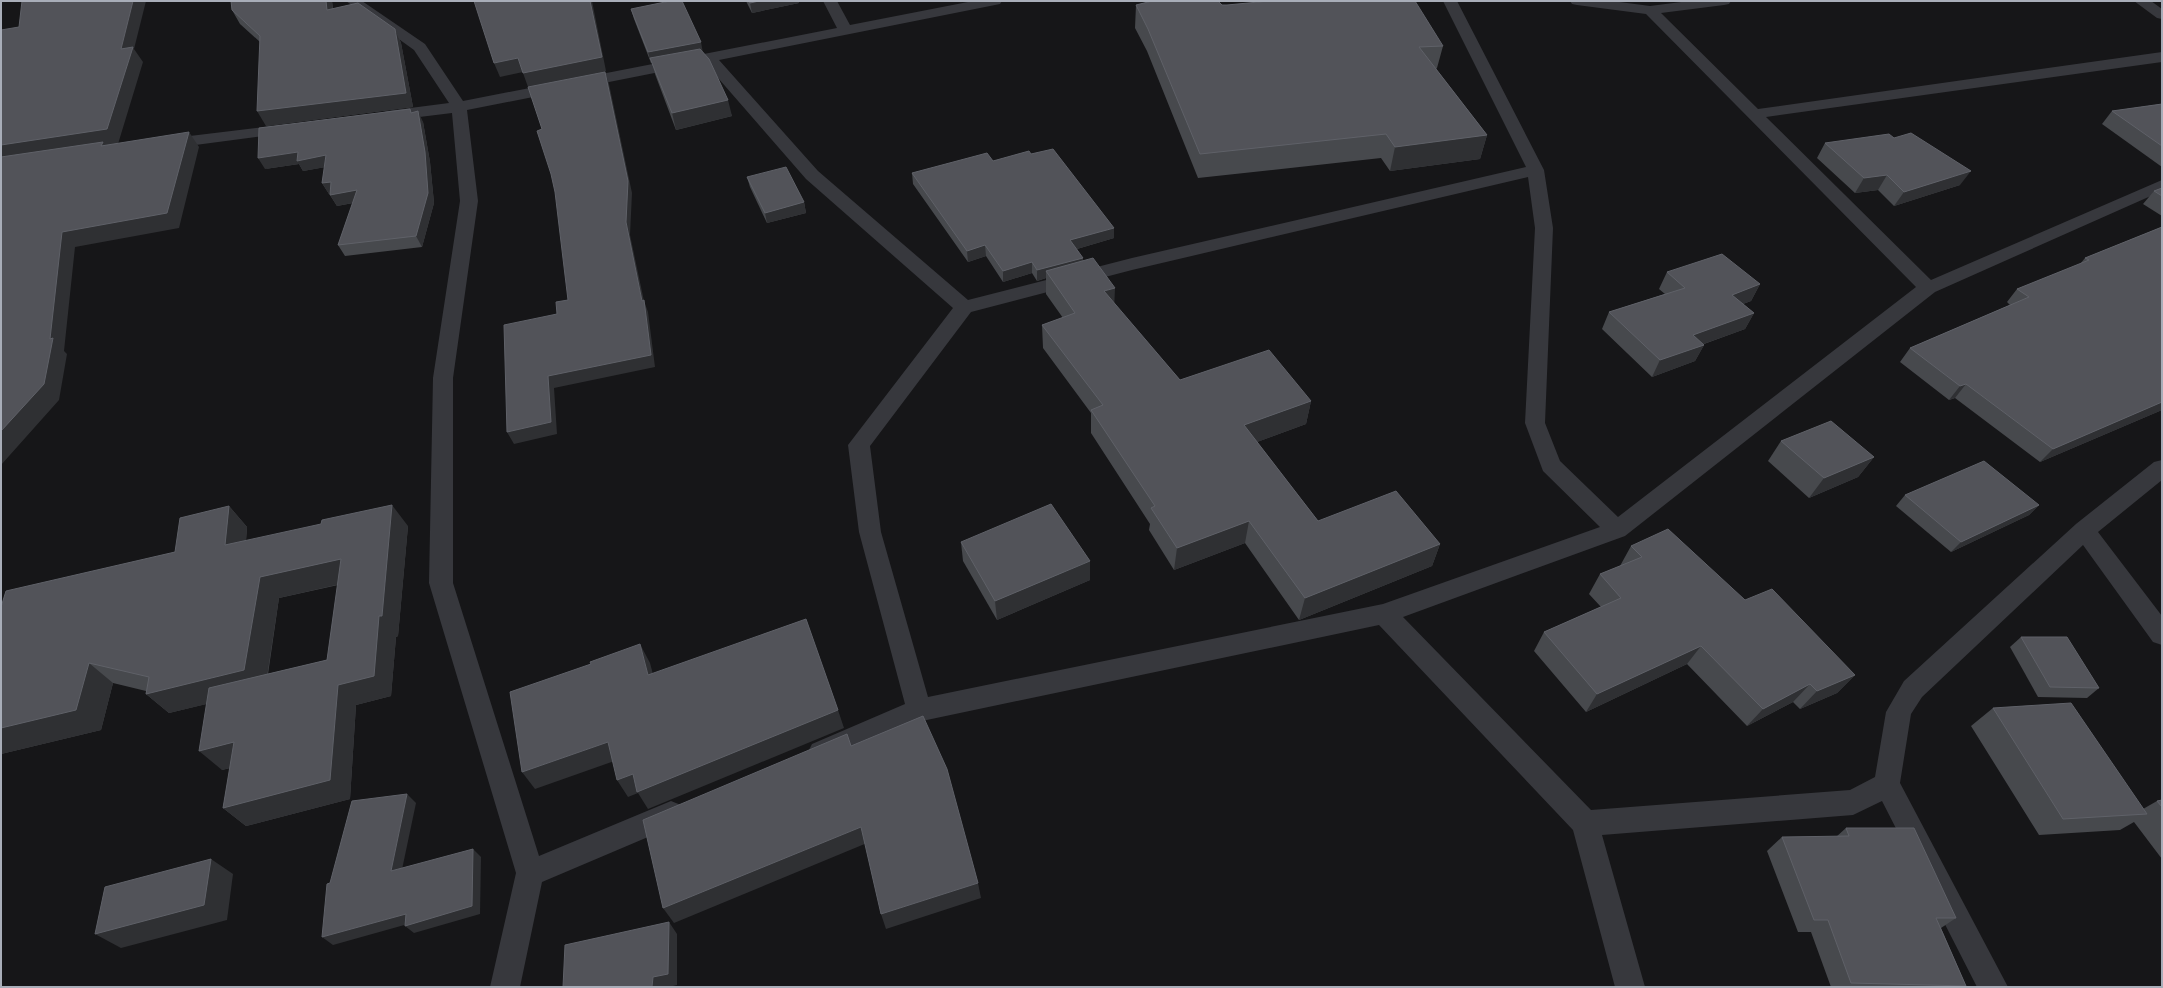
<svg xmlns="http://www.w3.org/2000/svg" width="2163" height="988" font-family="Jost,sans-serif">
<style>
.lines{fill:none;stroke-linecap:round;stroke-linejoin:round}
.minor{fill:#37383d;fill-rule:evenodd}
.wall{fill:#47494d;fill-rule:evenodd}
.shaded-wall{fill:#2f3033}
.building{fill:#525359;stroke:#5f6168}
</style>
<rect width="100%" height="100%" fill="#161618"/>
<g class="lines">
<g class="minor">
<path d="M346 1H362L425 44 463 101 837 28 823 1H837L850 25 973 1H1002L1000 4 995 5 719 60 818 171 968 300 1132 258 1526 167 1443 1H1457L1544 170 1553 228 1545 423 1560 461 1618 517 1916 287 1646 14 1577 5 1572 4 1570 1H1612L1650 6 1689 1H1731L1729 4 1724 5 1661 13 1758 109 2162 52V62L1766 117 1931 280 2162 180V191L1935 292 1625 536 1403 617 1591 810 1850 790 1875 777 1886 712 1904 681 2076 524 2154 462 2162 460V480L2098 532 2162 616V645L2153 642 2083 545 1922 697 1911 714 1900 783 2008 987H1977L1882 801 1853 815 1602 835 1645 987H1615L1573 830 1379 625 922 721 821 764 812 760 808 752 812 744 905 704 859 532 848 445 953 308 806 179 705 63 467 110 478 201 453 378V583L539 856 671 801 681 805 685 814 681 823 542 882 520 987H490L516 873 429 583 433 378 460 201 452 113 387 121 381 119 379 116 381 113 387 111 449 103 414 50ZM1528 177 1535 228 1525 423 1543 471 1600 527 1383 604 928 697 881 532 870 446 971 312 1132 270Z"/>
<polygon points="2134,1 2151,1 2162,9 2162,19 2157,18"/>
<polygon points="288,124 294,126 296,129 294,132 165,149 159,147 157,144 159,141 165,139"/>
</g>
</g>
<g class="wall">
<polygon points="231,1 332,1 333,9 395,29 401,43 413,107 266,126 260,42 240,24 232,10"/>
<polygon points="746,1 799,1 799,3 752,13"/>
<polygon points="1136,5 1222,5 1443,46 1437,68 1436,69 1487,135 1480,159 1390,171 1381,158 1198,178 1147,51 1135,28"/>
<polygon points="631,9 703,52 732,116 676,130 655,74 652,63 651,63 634,19"/>
<polygon points="2162,104 2162,167 2102,124 2112,111"/>
<polygon points="412,113 423,122 430,162 434,203 422,247 345,256 338,245 353,203 337,206 330,195 330,194 329,194 322,183 325,167 303,171 299,164 265,169"/>
<polygon points="1894,138 1960,185 1894,206 1878,190 1855,193 1817,158 1825,143"/>
<polygon points="1031,154 1114,238 1077,249 1083,261 1114,304 1180,380 1311,401 1306,424 1257,442 1318,521 1440,544 1432,566 1299,620 1245,543 1174,570 1149,530 1150,524 1091,433 1091,413 1043,348 1042,325 1063,318 1046,294 1046,278 1037,281 1032,273 1003,282 986,256 968,262 913,184 912,173 993,161"/>
<polygon points="747,177 804,202 806,213 767,223 750,187"/>
<polygon points="2162,188 2162,216 2143,204 2154,191"/>
<polygon points="2162,227 2162,410 2040,462 1955,398 1949,400 1900,362 1910,348 2010,305 2007,302 2017,289 2080,264 2085,258"/>
<polygon points="1667,272 1760,284 1751,301 1743,304 1754,313 1745,329 1704,344 1704,345 1695,361 1652,377 1602,329 1609,312 1665,294 1659,289"/>
<polygon points="1781,441 1874,457 1858,477 1809,498 1768,461"/>
<polygon points="1905,495 2039,505 2029,515 1951,552 1896,506"/>
<path d="M229 506 247 527 246 541 408 526 398 636 396 637 391 696 356 705 350 799 246 826 223 808 230 768 222 770 206 704 169 713 146 694V691L113 683 101 730 1 754V607L175 552ZM338 585 327 660 268 674 279 598Z"/>
<polygon points="961,542 1090,580 997,620 963,561"/>
<polygon points="1631,546 1745,600 1855,675 1837,693 1800,709 1793,702 1747,726 1687,664 1586,712 1534,651 1544,632 1601,607 1589,594 1600,574 1620,566"/>
<polygon points="2021,637 2099,688 2087,698 2038,697 2010,647"/>
<polygon points="1993,708 2143,809 2157,801 2162,800 2162,859 2134,822 2120,830 2039,835 1971,726"/>
<polygon points="1846,828 1956,918 1941,928 1966,986 1963,987 1831,987 1811,932 1798,932 1767,851 1782,837 1836,837"/>
</g>
<g class="shaded-wall">
<polygon points="133,1 146,1 134,49 143,62 118,144 1,163 1,145 121,49"/>
<polygon points="326,1 332,1 334,24 327,10"/>
<polygon points="590,1 592,1 606,71 605,72 609,84 632,193 630,235 644,301 648,312 655,367 554,388 557,434 514,444 507,432 548,376 642,301 626,222 528,87 523,73"/>
<polygon points="759,1 799,1 799,3 752,13 750,3"/>
<polygon points="395,29 401,43 413,107 266,126 257,111"/>
<polygon points="701,42 703,53 650,58 652,63 651,63 648,52"/>
<polygon points="518,58 523,72 500,77 494,63"/>
<polygon points="728,100 732,116 676,130 672,113"/>
<polygon points="418,111 423,122 430,162 434,203 422,247 416,236"/>
<polygon points="189,132 199,147 179,228 75,247 64,351 67,354 59,400 1,465 1,431 62,232"/>
<polygon points="1487,135 1480,159 1390,171 1395,147"/>
<polygon points="298,152 326,155 332,166 303,171 299,164 265,169 258,158"/>
<polygon points="1971,171 1960,185 1894,206 1904,192"/>
<polygon points="1887,175 1878,190 1855,193 1864,178"/>
<polygon points="331,182 337,192 329,194 322,183"/>
<polygon points="357,190 363,201 337,206 330,195"/>
<polygon points="804,202 806,213 767,223 765,213"/>
<polygon points="1114,228 1114,238 1070,251 1070,240"/>
<polygon points="985,245 986,256 968,262 967,251"/>
<polygon points="1083,258 1083,269 1046,271 1046,278 1037,281 1037,270"/>
<polygon points="1032,262 1032,273 1003,282 1003,271"/>
<polygon points="1760,284 1751,301 1723,311 1732,295"/>
<polygon points="1115,288 1114,312 1104,291"/>
<polygon points="1754,313 1745,329 1684,351 1693,335"/>
<polygon points="1704,345 1695,361 1652,377 1660,360"/>
<polygon points="1966,384 1955,398 1949,400 1960,386"/>
<polygon points="1311,401 1306,424 1241,448 1244,425"/>
<polygon points="2162,402 2162,410 2040,462 2053,449"/>
<polygon points="1874,457 1858,477 1809,498 1824,478"/>
<polygon points="392,505 408,526 398,636 396,637 391,696 356,705 350,799 246,826 223,808 338,685 379,616"/>
<polygon points="2039,505 2029,515 1951,552 1961,542"/>
<polygon points="229,506 247,527 244,566 225,545"/>
<polygon points="1249,521 1245,543 1174,570 1177,548"/>
<polygon points="1440,544 1432,566 1299,620 1305,598"/>
<polygon points="341,559 358,580 279,598 265,690 169,713 146,694 260,577"/>
<polygon points="1090,561 1090,580 997,620 995,601"/>
<polygon points="640,644 650,663 658,693 648,675"/>
<polygon points="1701,646 1687,664 1586,712 1597,694"/>
<polygon points="89,663 113,683 101,730 1,754 1,728"/>
<polygon points="1855,675 1837,693 1800,709 1817,691"/>
<polygon points="1810,684 1793,702 1747,726 1763,709"/>
<polygon points="838,710 844,728 648,809 638,793 628,797 617,780 633,774"/>
<polygon points="234,742 256,761 222,770 199,751"/>
<polygon points="608,742 620,759 535,789 522,772"/>
<polygon points="407,794 416,803 400,879 391,871"/>
<polygon points="861,827 867,843 674,923 663,908"/>
<polygon points="473,849 481,857 480,914 414,933 405,926"/>
<polygon points="211,859 233,874 227,920 121,948 95,934"/>
<polygon points="978,883 981,898 886,929 881,914"/>
<polygon points="406,914 415,922 333,945 322,937"/>
<polygon points="669,922 677,934 677,985 669,987 652,987 653,977"/>
</g>
<g class="building">
<polygon points="22,1 133,1 121,49 133,47 107,129 1,145 1,30 19,27"/>
<polygon points="231,1 326,1 327,10 358,3 395,29 406,93 257,111 260,36 232,10"/>
<polygon points="474,1 590,1 602,57 523,73 518,58 494,63"/>
<polygon points="670,1 682,1 701,42 648,52 631,9"/>
<polygon points="749,1 759,1 750,3"/>
<polygon points="1152,1 1218,1 1222,5 1227,5 1269,1 1415,1 1443,46 1419,47 1487,135 1395,147 1386,134 1200,154 1148,29 1136,5"/>
<polygon points="700,49 709,59 728,100 672,113 650,58"/>
<polygon points="605,72 628,181 626,222 642,301 644,300 651,355 548,376 551,422 507,432 504,325 557,314 556,302 568,300 555,192 551,174 537,131 542,129 528,87"/>
<polygon points="2162,104 2162,146 2112,111"/>
<polygon points="410,109 411,113 418,111 425,152 428,193 416,236 338,245 357,190 330,195 331,182 322,183 326,155 297,161 298,152 258,158 259,128"/>
<polygon points="189,132 167,213 62,232 50,339 53,338 44,384 1,431 1,157 103,142 101,146"/>
<polygon points="1911,133 1971,171 1904,192 1887,175 1864,178 1825,143 1889,134 1894,138"/>
<polygon points="1053,149 1114,228 1070,240 1083,258 1037,270 1032,262 1003,271 985,245 967,251 912,173 987,153 993,161 1029,151 1031,154"/>
<polygon points="786,167 804,202 765,213 747,177"/>
<polygon points="2162,188 2162,196 2154,191"/>
<polygon points="2162,227 2162,402 2053,449 1966,384 1960,386 1910,348 2029,297 2017,289 2089,260 2085,258"/>
<polygon points="1722,254 1760,284 1732,295 1754,313 1693,335 1704,345 1660,360 1609,312 1685,288 1667,272"/>
<polygon points="1093,258 1115,288 1104,291 1180,380 1269,350 1311,401 1244,425 1318,521 1396,491 1440,544 1305,598 1249,521 1177,548 1151,508 1155,506 1091,410 1103,405 1042,325 1075,313 1046,271"/>
<polygon points="1831,421 1874,457 1824,478 1781,441"/>
<polygon points="1984,461 2039,505 1961,542 1905,495"/>
<polygon points="1051,504 1090,561 995,601 961,542"/>
<polygon points="392,505 382,616 379,616 374,676 338,685 330,780 223,808 234,742 199,751 209,688 327,660 341,559 260,577 244,670 146,694 149,677 89,663 76,710 1,728 1,607 6,591 175,552 180,518 229,506 225,545 321,524 322,520"/>
<polygon points="1668,529 1745,600 1772,589 1855,675 1817,691 1810,684 1763,709 1701,646 1597,694 1544,632 1621,598 1600,574 1642,557 1631,546"/>
<polygon points="806,619 838,710 637,792 633,774 617,780 608,742 522,772 510,692 591,664 590,662 640,644 648,675"/>
<polygon points="2021,637 2067,637 2099,688 2050,687"/>
<polygon points="2071,703 2147,814 2063,819 1993,708"/>
<polygon points="923,716 947,769 978,883 881,914 861,827 663,908 643,820 847,734 851,746"/>
<polygon points="407,794 391,871 473,849 472,906 405,926 406,914 322,937 327,884 330,883 352,801"/>
<polygon points="2162,800 2162,807 2157,801"/>
<polygon points="1846,828 1914,828 1956,918 1936,918 1966,986 1851,983 1828,920 1814,920 1782,837 1849,836"/>
<polygon points="211,859 204,905 95,934 105,887"/>
<polygon points="669,922 668,974 653,977 652,987 563,987 565,945"/>
</g>
<rect width="2163" height="988" fill="none" stroke="#a8adb8" stroke-width="4"/>
</svg>
